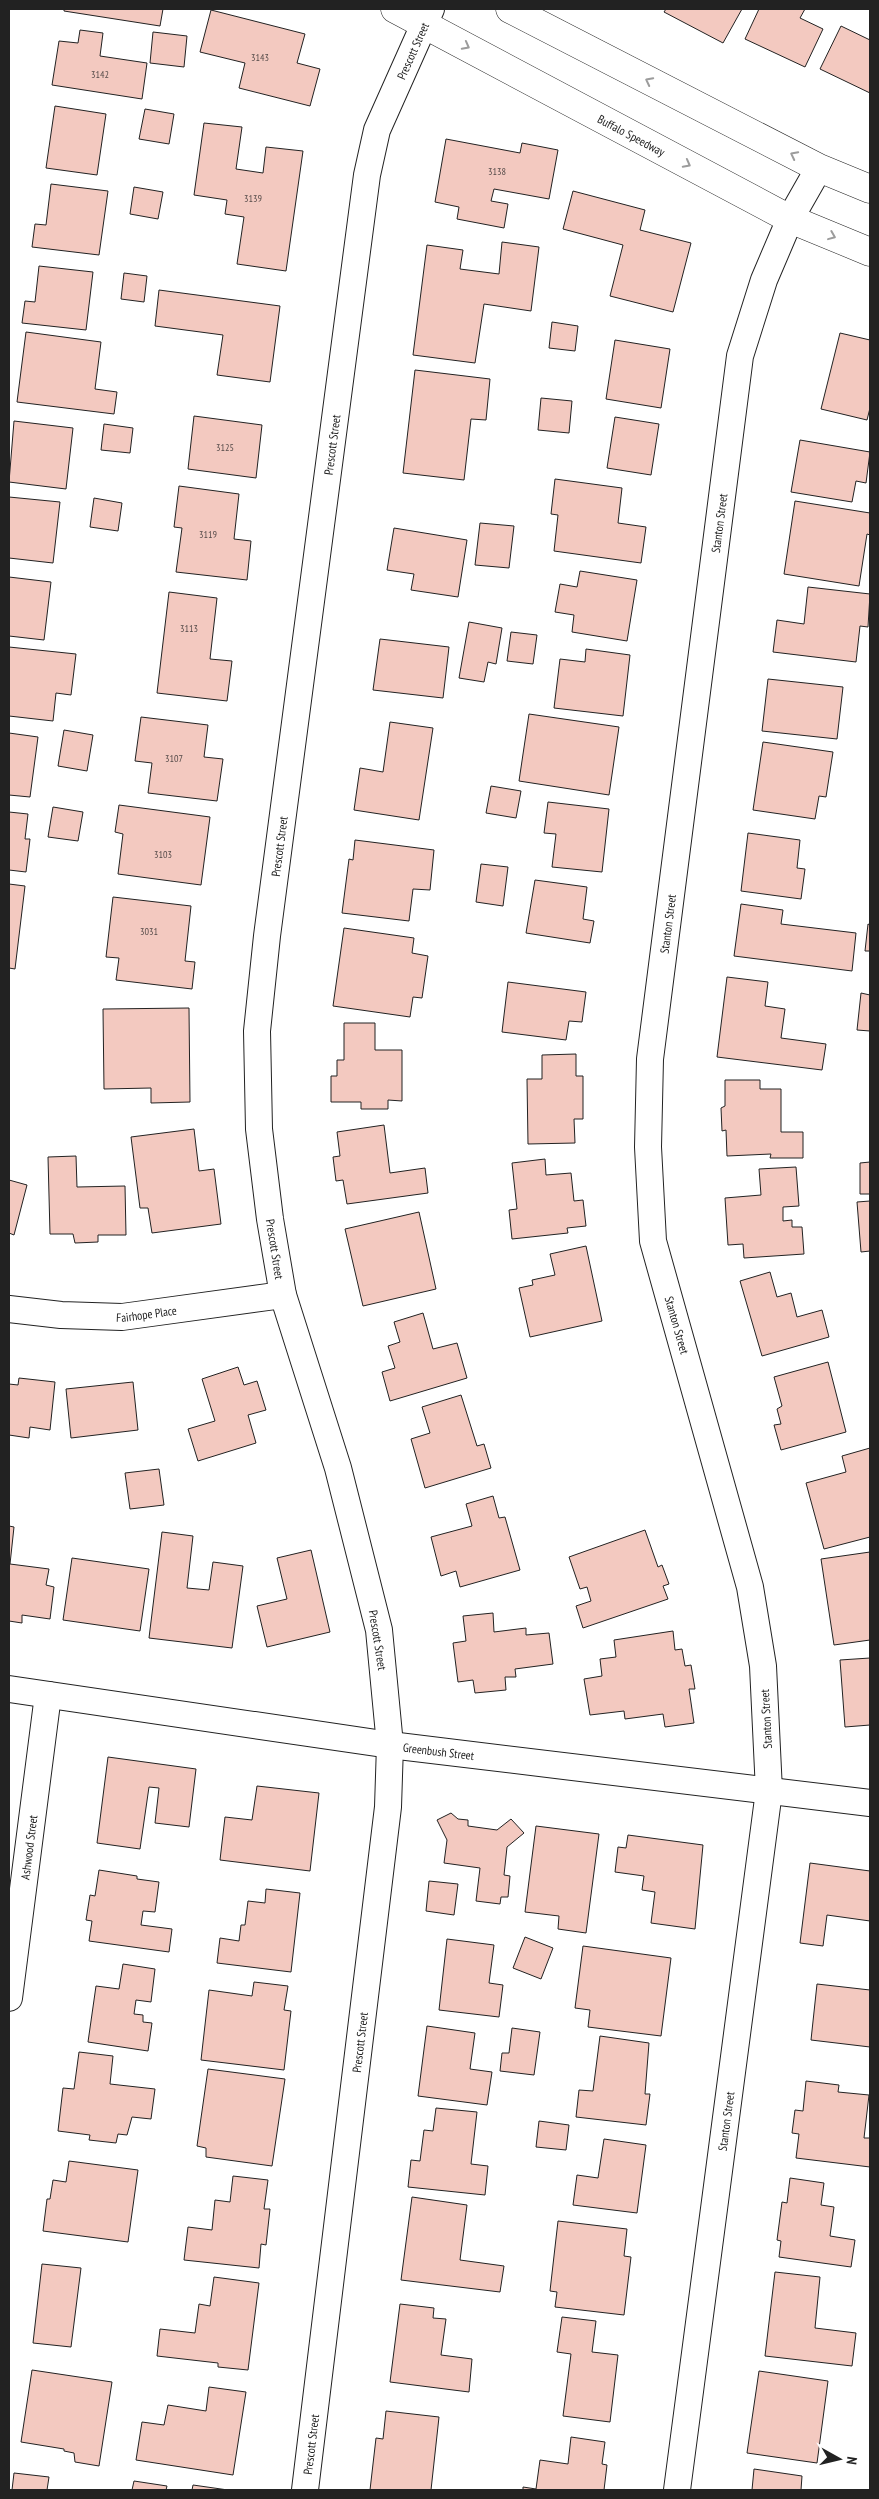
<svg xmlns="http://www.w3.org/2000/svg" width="879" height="2499" font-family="'PT Sans Narrow',sans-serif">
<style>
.building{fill:#f3c9c0;stroke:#222}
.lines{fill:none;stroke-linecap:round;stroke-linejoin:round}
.street-casing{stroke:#222;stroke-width:28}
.secondary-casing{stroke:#222;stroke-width:29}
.street{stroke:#fff;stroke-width:26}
.secondary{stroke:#fff;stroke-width:28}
.oneway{stroke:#9c9c9c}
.labels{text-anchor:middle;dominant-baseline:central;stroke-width:4;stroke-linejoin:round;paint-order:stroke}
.number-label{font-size:10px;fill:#564c4a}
.street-label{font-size:12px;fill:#222;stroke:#fff}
</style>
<rect width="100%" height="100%" fill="#fff"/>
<g class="building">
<polygon points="64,9 163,9 160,26 64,11"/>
<polygon points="666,9 742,9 723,43 664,12"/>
<polygon points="759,9 805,9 800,18 823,29 805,67 745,39"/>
<polygon points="211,10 305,34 297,63 320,69 310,106 239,88 245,63 200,52"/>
<polygon points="841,26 870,40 870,93 820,69"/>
<polygon points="80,30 103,33 100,56 147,63 142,99 52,85 59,41 78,43"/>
<polygon points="153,32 187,36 184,67 150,63"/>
<polygon points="55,106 106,114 97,175 46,168"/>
<polygon points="145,109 174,114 169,144 139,139"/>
<polygon points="204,123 242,127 236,169 263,173 266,147 303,151 286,271 237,264 244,217 225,214 227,200 194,195"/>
<polygon points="446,139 520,153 522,143 558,150 549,199 494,189 491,201 508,204 504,228 457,219 459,207 435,202"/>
<polygon points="51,184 108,191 99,255 32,247 35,224 46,225"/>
<polygon points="134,187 163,192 158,219 130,214"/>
<polygon points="573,191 645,210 640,230 691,243 673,312 610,296 623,245 563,229"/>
<polygon points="502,242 539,247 531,311 484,304 475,363 413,355 427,245 463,250 460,269 499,274"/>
<polygon points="39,266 93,272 86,330 22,323 25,301 35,302"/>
<polygon points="124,273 147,276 144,302 121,299"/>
<polygon points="159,290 280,306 270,382 217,375 223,335 155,326"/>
<polygon points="552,322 578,326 575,351 549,348"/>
<polygon points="26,332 101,342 95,389 117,392 114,414 17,402"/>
<polygon points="840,333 870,340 870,408 867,420 821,409"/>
<polygon points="615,340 670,349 661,408 606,399"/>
<polygon points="415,370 490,379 486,420 471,419 464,480 403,473"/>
<polygon points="541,398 572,401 569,433 538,430"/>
<polygon points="194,416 262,425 256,478 188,469"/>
<polygon points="615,417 659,424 651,475 607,468"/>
<polygon points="14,421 73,428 66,489 9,482"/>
<polygon points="104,424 133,428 130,453 101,450"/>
<polygon points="800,440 870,452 866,483 856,481 852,502 791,492"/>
<polygon points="555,479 622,488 618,523 646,527 641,563 554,551 558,515 551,514"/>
<polygon points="179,486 239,494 234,539 251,541 247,580 176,572 182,528 174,527"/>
<polygon points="9,497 60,502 53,563 9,558"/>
<polygon points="94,498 122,503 118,531 90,527"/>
<polygon points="795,501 870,513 870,535 867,534 859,586 784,574"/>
<polygon points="480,523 514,526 509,568 475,565"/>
<polygon points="394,528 467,540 458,597 411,590 414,574 387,570"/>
<polygon points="580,571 637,580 627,641 572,632 574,615 555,612 560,584 577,587"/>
<polygon points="9,577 51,582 44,640 9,636"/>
<polygon points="808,587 870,594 868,627 860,626 856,662 773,652 777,620 804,624"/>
<polygon points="169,592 217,598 210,659 232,661 227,701 157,693"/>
<polygon points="469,622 502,628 496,664 488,662 484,682 459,678"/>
<polygon points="511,632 537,635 533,664 507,661"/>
<polygon points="380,639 449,647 443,698 373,690"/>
<polygon points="9,647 76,654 71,695 56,693 53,721 9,716"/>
<polygon points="586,649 630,655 623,716 554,708 560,659 585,662"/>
<polygon points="768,679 843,687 837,739 762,731"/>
<polygon points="529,714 619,727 609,795 519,781"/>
<polygon points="141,717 208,725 204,757 223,759 217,801 148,793 152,763 135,761"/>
<polygon points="390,722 433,728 419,820 354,810 360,768 383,772"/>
<polygon points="64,730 93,735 87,771 58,766"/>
<polygon points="9,733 38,737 30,797 9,795"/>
<polygon points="763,742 833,752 826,797 819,796 815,819 753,810"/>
<polygon points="491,786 521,791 516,818 486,813"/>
<polygon points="548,802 609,809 602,872 552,867 556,834 544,833"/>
<polygon points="119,805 210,817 201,885 118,874 123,834 115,832"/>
<polygon points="53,807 83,812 78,841 48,837"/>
<polygon points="9,812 28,814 25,839 30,839 26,872 9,870"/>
<polygon points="748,833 800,840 797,868 805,869 801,899 741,891"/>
<polygon points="355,840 434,850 430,890 413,889 409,921 342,913 349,859 353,860"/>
<polygon points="481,864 508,867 503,906 476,902"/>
<polygon points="535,880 587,887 583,919 594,921 590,943 526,933"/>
<polygon points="9,884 25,886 15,969 9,968"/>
<polygon points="113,897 191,906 185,961 195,962 192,989 116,980 119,958 106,957"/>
<polygon points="741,904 783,910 781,924 856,933 852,971 734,956"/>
<polygon points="868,924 870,925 870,951 865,951"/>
<polygon points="344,928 414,938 412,953 428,956 422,998 413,997 410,1017 333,1006"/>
<polygon points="727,977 768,982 765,1006 785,1009 781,1038 826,1044 822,1070 717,1057"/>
<polygon points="508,982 586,992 582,1022 569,1021 566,1040 502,1032"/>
<polygon points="861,993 870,995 870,1031 857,1030"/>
<polygon points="189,1008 190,1102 151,1103 151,1088 104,1089 103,1009"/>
<polygon points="344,1023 375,1023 375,1050 402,1050 402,1101 388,1100 388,1109 361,1109 361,1102 331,1102 331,1076 337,1076 337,1060 344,1060"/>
<polygon points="576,1054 576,1076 583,1076 583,1119 574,1119 575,1143 528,1144 527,1079 542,1079 542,1055"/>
<polygon points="725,1080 760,1080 760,1089 781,1089 781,1132 803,1132 803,1158 770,1158 771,1154 727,1156 726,1130 722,1131 721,1108 725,1106"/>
<polygon points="384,1125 390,1173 425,1168 428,1193 347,1204 343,1180 336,1181 333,1157 340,1156 337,1132"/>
<polygon points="194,1129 199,1171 214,1169 221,1224 152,1233 148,1208 140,1208 131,1137"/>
<polygon points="76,1156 77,1187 125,1186 126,1235 98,1235 98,1242 75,1243 73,1234 50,1234 48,1157"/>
<polygon points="545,1159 546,1175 571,1173 574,1201 583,1200 586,1226 567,1228 568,1233 512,1239 509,1210 517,1209 512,1163"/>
<polygon points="870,1162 870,1194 860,1194 860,1163"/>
<polygon points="796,1167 799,1206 783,1207 783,1221 792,1220 792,1227 802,1227 804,1254 744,1258 743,1244 728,1245 725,1198 761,1195 759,1169"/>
<polygon points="9,1180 27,1185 14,1235 9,1233"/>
<polygon points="870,1201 870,1251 861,1252 857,1202"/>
<polygon points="419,1212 436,1289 363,1306 345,1229"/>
<polygon points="586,1246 602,1321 530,1337 519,1288 533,1285 532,1280 555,1275 550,1254"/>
<polygon points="770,1272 777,1297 791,1293 797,1317 822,1310 829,1337 762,1356 740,1281"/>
<polygon points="423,1313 433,1349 457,1343 467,1378 390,1401 382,1372 395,1368 388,1346 400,1342 394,1322"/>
<polygon points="828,1362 846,1432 781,1450 774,1425 781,1424 777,1409 782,1406 774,1377"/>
<polygon points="238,1367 244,1385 257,1381 266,1410 248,1415 256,1443 198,1461 188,1429 215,1421 202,1379"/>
<polygon points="19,1378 55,1382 50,1430 30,1427 29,1438 9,1435 9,1384 18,1385"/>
<polygon points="133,1382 138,1430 71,1438 66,1389"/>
<polygon points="461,1395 477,1446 484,1444 491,1468 425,1488 411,1439 430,1433 422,1407"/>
<polygon points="870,1448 870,1537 824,1549 806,1483 846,1472 842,1456"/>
<polygon points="159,1469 164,1505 130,1509 125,1473"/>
<polygon points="493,1496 499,1518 505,1517 520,1570 460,1587 456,1571 441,1576 431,1537 472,1526 466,1504"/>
<polygon points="9,1526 14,1527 10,1564 49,1569 46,1585 54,1587 50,1619 22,1615 22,1623 9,1621"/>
<polygon points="645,1530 658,1567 662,1565 669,1584 663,1586 668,1599 583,1628 576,1606 591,1601 587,1587 580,1589 569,1557"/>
<polygon points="162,1532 193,1536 187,1588 209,1590 213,1562 243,1566 232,1648 149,1638"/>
<polygon points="311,1550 330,1632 267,1647 257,1606 287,1599 277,1558"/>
<polygon points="870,1552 870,1640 834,1645 821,1559"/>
<polygon points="72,1558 149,1569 140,1631 63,1620"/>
<polygon points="493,1613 494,1632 526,1628 526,1635 549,1633 553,1664 515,1669 516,1677 505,1677 506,1690 475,1693 473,1680 458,1682 453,1643 466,1641 463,1616"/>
<polygon points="673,1631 675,1650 682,1649 685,1666 691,1665 695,1689 689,1689 694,1723 665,1727 663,1714 625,1719 624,1711 590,1715 584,1679 602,1676 600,1659 616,1657 614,1640"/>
<polygon points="870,1658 870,1725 845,1727 840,1660"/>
<polygon points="108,1757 196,1769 189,1827 155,1823 159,1788 149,1787 140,1849 97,1843"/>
<polygon points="257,1786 319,1793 310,1871 220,1860 225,1817 252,1820"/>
<polygon points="451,1813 458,1819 468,1820 468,1826 497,1830 511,1819 524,1833 507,1847 504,1875 510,1876 508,1897 501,1897 500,1904 476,1901 480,1868 444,1863 447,1840 437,1820"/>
<polygon points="536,1826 599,1834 586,1933 558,1929 559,1916 525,1912"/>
<polygon points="628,1835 703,1845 695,1929 651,1923 655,1892 642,1890 644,1876 615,1872 618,1847 626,1848"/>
<polygon points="810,1863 870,1871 870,1921 827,1915 823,1946 800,1943"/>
<polygon points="99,1870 137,1876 137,1879 159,1882 155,1912 143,1911 141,1925 172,1929 169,1952 89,1941 92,1921 86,1920 90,1895 95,1896"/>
<polygon points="429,1881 458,1884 454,1915 426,1911"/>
<polygon points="266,1889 300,1893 291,1972 217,1963 220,1938 239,1941 241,1925 245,1925 248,1901 265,1903"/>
<polygon points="525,1937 553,1948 541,1979 513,1968"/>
<polygon points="447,1939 494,1945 489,1983 503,1985 499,2017 439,2010"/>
<polygon points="583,1946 671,1958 661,2036 588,2027 590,2010 575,2008"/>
<polygon points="123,1964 155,1969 151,2002 136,2000 134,2014 143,2015 143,2022 152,2023 148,2051 88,2042 96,1986 119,1989"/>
<polygon points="254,1982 288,1986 284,2010 291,2011 284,2070 201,2060 209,1990 252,1996"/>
<polygon points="817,1984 870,1990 870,2047 811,2040"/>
<polygon points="427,2026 475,2033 470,2069 492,2072 487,2105 418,2096"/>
<polygon points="512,2028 540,2032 534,2075 500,2071 502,2053 509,2053"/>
<polygon points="600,2036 649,2043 645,2094 650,2094 646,2125 576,2117 579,2090 593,2091"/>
<polygon points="79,2052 113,2056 110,2084 155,2089 151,2119 132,2117 127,2135 118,2134 116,2143 89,2140 90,2135 58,2131 63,2088 74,2089"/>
<polygon points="208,2069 285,2079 272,2166 206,2157 206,2148 197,2146"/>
<polygon points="806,2081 839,2085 838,2092 869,2095 864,2138 870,2138 870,2167 796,2158 799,2134 792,2133 795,2110 803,2111"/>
<polygon points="436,2108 477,2112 471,2164 488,2166 485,2195 408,2187 411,2160 420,2161 424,2130 433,2131"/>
<polygon points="539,2121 569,2125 566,2150 536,2147"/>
<polygon points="604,2139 646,2145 637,2213 573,2205 577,2175 598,2178"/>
<polygon points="69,2161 138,2170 128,2242 43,2231 47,2199 50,2199 53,2180 66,2182"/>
<polygon points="233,2176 268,2180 264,2209 270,2209 266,2245 261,2244 259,2268 184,2260 188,2227 212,2230 215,2200 230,2202"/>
<polygon points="790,2178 824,2183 821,2205 834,2207 830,2236 855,2240 851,2267 779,2257 781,2241 777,2240 782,2202 787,2203"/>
<polygon points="412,2197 467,2205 460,2260 504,2266 500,2292 401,2280"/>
<polygon points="558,2221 627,2229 624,2256 631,2257 624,2315 555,2307 557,2292 550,2291"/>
<polygon points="42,2264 81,2268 71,2347 33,2343"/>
<polygon points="775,2272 820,2277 815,2328 856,2333 852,2366 765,2356"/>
<polygon points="214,2277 259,2283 248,2370 218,2367 218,2363 157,2356 160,2329 195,2333 199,2304 210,2306"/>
<polygon points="400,2304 434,2308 433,2318 446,2319 441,2355 472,2359 469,2392 390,2382"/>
<polygon points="562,2317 596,2321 592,2352 618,2355 610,2422 563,2416 571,2354 557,2352"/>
<polygon points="32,2370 112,2382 99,2466 75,2462 74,2453 64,2451 64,2449 21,2442"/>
<polygon points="759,2371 828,2381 817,2463 747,2453"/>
<polygon points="209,2387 246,2392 233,2475 136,2460 142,2422 164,2425 168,2405 206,2411"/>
<polygon points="386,2411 439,2417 431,2490 370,2490 376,2438 383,2439"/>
<polygon points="571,2437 605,2442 602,2464 607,2465 604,2490 523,2490 523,2487 536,2489 540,2460 568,2464"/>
<polygon points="754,2469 802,2476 801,2490 752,2490"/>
<polygon points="14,2473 49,2477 47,2490 12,2490"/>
<polygon points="134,2481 167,2486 166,2490 132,2490"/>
<polygon points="193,2485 228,2490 192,2490"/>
</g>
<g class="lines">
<g class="street-casing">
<g id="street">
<path id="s1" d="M9 1309 61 1315 122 1317 283 1295"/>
<path id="s2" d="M9 1689 390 1745 870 1803"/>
<path id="s3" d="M9 1998 48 1695"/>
<path id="s4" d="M305 2490 388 1807 390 1745 379 1630 338 1468 283 1295 270 1219 259 1129 257 1031 267 936 367 175 377 130 431 9"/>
<path id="s5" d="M677 2490 769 1791 763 1666 750 1587 653 1241 648 1147 650 1059 740 356 764 280 790 219 819 168"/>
</g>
</g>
<g class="secondary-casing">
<g id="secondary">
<path id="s6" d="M395 9 790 219 870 252"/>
<polyline points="510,9 819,168 870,189"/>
</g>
</g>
<use href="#street" class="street"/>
<use href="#secondary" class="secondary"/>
</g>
<defs><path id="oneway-chevron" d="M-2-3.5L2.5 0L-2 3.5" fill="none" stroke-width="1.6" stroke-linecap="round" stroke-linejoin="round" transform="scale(1.25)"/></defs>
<g class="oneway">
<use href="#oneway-chevron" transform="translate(466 46) rotate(28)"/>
<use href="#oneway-chevron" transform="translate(649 81) rotate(-153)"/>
<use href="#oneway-chevron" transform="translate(794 155) rotate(-153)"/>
<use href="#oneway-chevron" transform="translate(687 164) rotate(28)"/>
<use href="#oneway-chevron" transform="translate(832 236) rotate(22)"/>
</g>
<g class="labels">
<g class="number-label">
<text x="260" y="57">3143</text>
<text x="100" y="74">3142</text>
<text x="497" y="171">3138</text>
<text x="253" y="198">3139</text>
<text x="225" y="447">3125</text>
<text x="208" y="534">3119</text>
<text x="189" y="628">3113</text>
<text x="174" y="758">3107</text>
<text x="163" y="854">3103</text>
<text x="149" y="931">3031</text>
</g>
<g class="street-label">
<text stroke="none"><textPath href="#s4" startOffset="2476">Prescott Street</textPath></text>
<text stroke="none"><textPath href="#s6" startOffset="268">Buffalo Speedway</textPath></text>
<text stroke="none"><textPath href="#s4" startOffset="2071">Prescott Street</textPath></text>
<text stroke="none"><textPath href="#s5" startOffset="1992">Stanton Street</textPath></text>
<text stroke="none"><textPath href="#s4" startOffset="1666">Prescott Street</textPath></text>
<text stroke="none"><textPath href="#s5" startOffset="1588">Stanton Street</textPath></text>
<text transform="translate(275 1249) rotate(81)">Prescott Street</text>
<text stroke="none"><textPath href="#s1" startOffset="138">Fairhope Place</textPath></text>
<text transform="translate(677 1325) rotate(74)">Stanton Street</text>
<text transform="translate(378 1640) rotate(81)">Prescott Street</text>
<text transform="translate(766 1719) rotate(-93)">Stanton Street</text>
<text stroke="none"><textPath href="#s2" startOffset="434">Greenbush Street</textPath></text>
<text stroke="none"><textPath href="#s3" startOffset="152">Ashwood Street</textPath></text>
<text stroke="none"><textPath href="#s4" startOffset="451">Prescott Street</textPath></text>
<text stroke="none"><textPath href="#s5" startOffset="372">Stanton Street</textPath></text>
<text stroke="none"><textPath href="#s4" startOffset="46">Prescott Street</textPath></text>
</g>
</g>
<rect width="879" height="2499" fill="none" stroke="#222222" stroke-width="20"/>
<g transform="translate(839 2459) rotate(98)" stroke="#ffffff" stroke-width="4" paint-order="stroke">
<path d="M0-4L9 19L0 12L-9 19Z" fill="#222222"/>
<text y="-8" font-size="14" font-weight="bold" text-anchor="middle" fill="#222222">N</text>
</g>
</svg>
